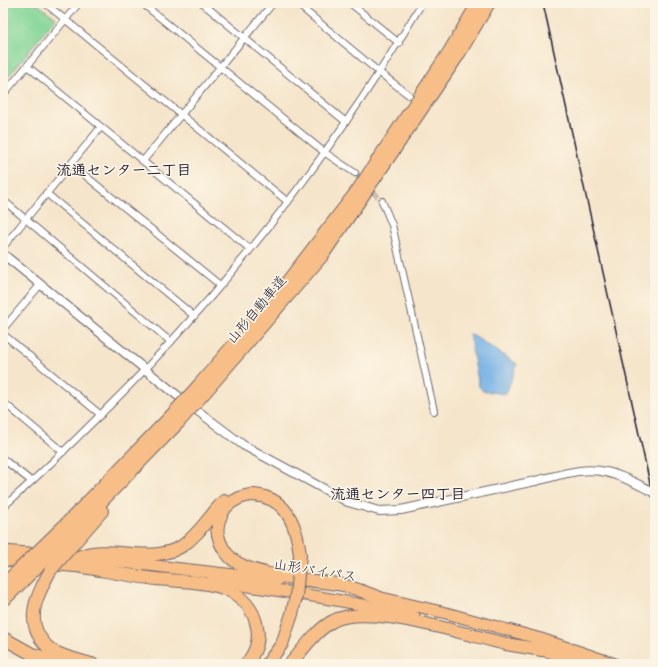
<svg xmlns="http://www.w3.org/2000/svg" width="658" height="667" font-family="Kalam,'Klee One',sans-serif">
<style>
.green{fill:#83d698;stroke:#527c6a}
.water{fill:#74b1e6;stroke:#4b6a90}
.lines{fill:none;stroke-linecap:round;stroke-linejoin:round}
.minor-tunnel{stroke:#cbbead;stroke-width:6;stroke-dasharray:6 3;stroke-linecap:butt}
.minor-casing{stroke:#6c666d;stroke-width:8}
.tertiary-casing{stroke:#6c666d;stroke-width:10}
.trunk-casing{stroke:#6c666d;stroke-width:13}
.motorway-casing{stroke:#6c666d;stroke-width:14}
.minor{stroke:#fff;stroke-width:6}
.tertiary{stroke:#fff;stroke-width:8}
.trunk{stroke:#f7be88;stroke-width:11}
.motorway{stroke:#f7be88;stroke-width:12}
.rail{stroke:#22223b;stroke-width:1.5}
.tertiary-bridge-casing{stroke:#6c666d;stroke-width:10;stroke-linecap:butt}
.motorway-bridge-casing{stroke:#6c666d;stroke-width:14;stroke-linecap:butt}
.tertiary-bridge{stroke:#fff;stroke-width:8}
.motorway-bridge{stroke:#f7be88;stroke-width:12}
.labels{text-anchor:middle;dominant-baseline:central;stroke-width:3.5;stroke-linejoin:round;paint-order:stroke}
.street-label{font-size:14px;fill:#22223b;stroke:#fcf5e5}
.neighbourhood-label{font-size:15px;font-weight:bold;fill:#22223b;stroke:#fcf5e5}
</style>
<rect width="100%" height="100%" fill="#fcf5e5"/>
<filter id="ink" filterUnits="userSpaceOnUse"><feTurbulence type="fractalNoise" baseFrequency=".025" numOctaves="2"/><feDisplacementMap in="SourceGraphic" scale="8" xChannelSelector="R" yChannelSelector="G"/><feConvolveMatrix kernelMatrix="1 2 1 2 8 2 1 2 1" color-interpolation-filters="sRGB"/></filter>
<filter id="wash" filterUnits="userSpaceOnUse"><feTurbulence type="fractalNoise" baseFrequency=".012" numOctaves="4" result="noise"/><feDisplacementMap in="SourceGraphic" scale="16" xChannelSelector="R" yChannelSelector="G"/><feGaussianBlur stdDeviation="0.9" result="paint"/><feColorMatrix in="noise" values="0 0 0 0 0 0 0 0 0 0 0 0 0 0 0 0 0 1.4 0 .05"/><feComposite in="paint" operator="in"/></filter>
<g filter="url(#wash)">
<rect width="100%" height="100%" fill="#f5e5ca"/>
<polygon class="green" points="3,3 36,3 56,18 3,83"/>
<polygon class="water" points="469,333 517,364 506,394 483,391 479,386"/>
</g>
<g filter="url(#ink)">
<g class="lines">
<polyline class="minor-tunnel" points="355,173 382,201"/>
<g class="minor-casing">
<g id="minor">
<polyline points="45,3 288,202"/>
<polyline points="142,3 324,152 355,173"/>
<polyline points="202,3 346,122"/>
<polyline points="296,3 380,73 409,95"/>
<polyline points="350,3 399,43"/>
<polyline points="27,66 250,249"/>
<polyline points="3,95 79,3"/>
<polyline points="143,161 273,3"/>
<polyline points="71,164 220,285"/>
<polyline points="46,193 194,316"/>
<polyline points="3,200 171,342"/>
<polyline points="382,201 392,225 434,411"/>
<polyline points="3,247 101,127"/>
<polyline points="3,329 40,285"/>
<polyline points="3,334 101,415"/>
<polyline points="3,402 63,452"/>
<polyline points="3,459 31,481"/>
<path d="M3 507C32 482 60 455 87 428 217 302 330 158 422 3"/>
</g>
</g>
<g class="tertiary-casing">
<polyline id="tertiary" points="3,254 178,396 243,445 348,502 379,511 401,510 535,481"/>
</g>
<g class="trunk-casing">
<g id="trunk">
<polyline points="3,551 78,557 277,580"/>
<polyline points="3,560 92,568"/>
<path d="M212 581C280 590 347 600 414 616"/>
<polyline points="369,595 446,613 541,639 615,664"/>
<polyline points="533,647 588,664"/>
</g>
</g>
<g class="motorway-casing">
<g id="motorway">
<polyline points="199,385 284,286 357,191 449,52 478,3"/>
<polyline points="207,390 322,256 457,57 489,3"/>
<polyline points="67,523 170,417"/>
<polyline points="73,531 179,422"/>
<polyline points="82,534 102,511"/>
<path d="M300 555C297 526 287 497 253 495 244 495 233 500 226 507 220 515 216 526 218 535 220 544 225 553 232 559 252 577 315 580 343 585 355 588 366 593 378 597"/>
<path d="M78 557C110 543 150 566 182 546 200 534 209 516 224 501"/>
<path d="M83 567C107 571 131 576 156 579 176 581 209 581 228 590 244 598 254 610 257 627 260 640 255 654 246 664"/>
<path d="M50 571C39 592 25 616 41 639 45 645 50 650 57 653 68 658 81 661 92 664"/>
<polyline points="3,638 32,654 66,663"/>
<polyline points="267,664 282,644 292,614"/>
<path d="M290 664C303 650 316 630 333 621 367 602 467 635 506 644 518 646 530 648 542 650"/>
</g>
</g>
<use href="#minor" class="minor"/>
<use href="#tertiary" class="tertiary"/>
<use href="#trunk" class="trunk"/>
<use href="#motorway" class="motorway"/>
<polyline class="rail" points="543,3 655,506"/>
<g class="tertiary-bridge-casing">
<path id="tertiary-bridge" d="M535 481C557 476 584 466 606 472 624 476 639 485 655 493"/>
</g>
<g class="motorway-bridge-casing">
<g id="motorway-bridge">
<polyline points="170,417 199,385"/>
<polyline points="179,422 207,390"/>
<polyline points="50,571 82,534"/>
<polyline points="3,585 67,523"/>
<polyline points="3,601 73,531"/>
<polyline points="292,614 296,596 300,555"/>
</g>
</g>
<use href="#tertiary-bridge" class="tertiary-bridge"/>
<use href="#motorway-bridge" class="motorway-bridge"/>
</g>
</g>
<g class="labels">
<g class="street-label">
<text transform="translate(257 310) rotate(-50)">山形自動車道</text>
<text transform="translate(315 571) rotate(9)">山形バイパス</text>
</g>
<g class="neighbourhood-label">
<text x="124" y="171">流通センター二丁目</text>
<text x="398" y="495">流通センター四丁目</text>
</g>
</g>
<rect width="658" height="667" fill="none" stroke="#fcf5e5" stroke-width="16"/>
</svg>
